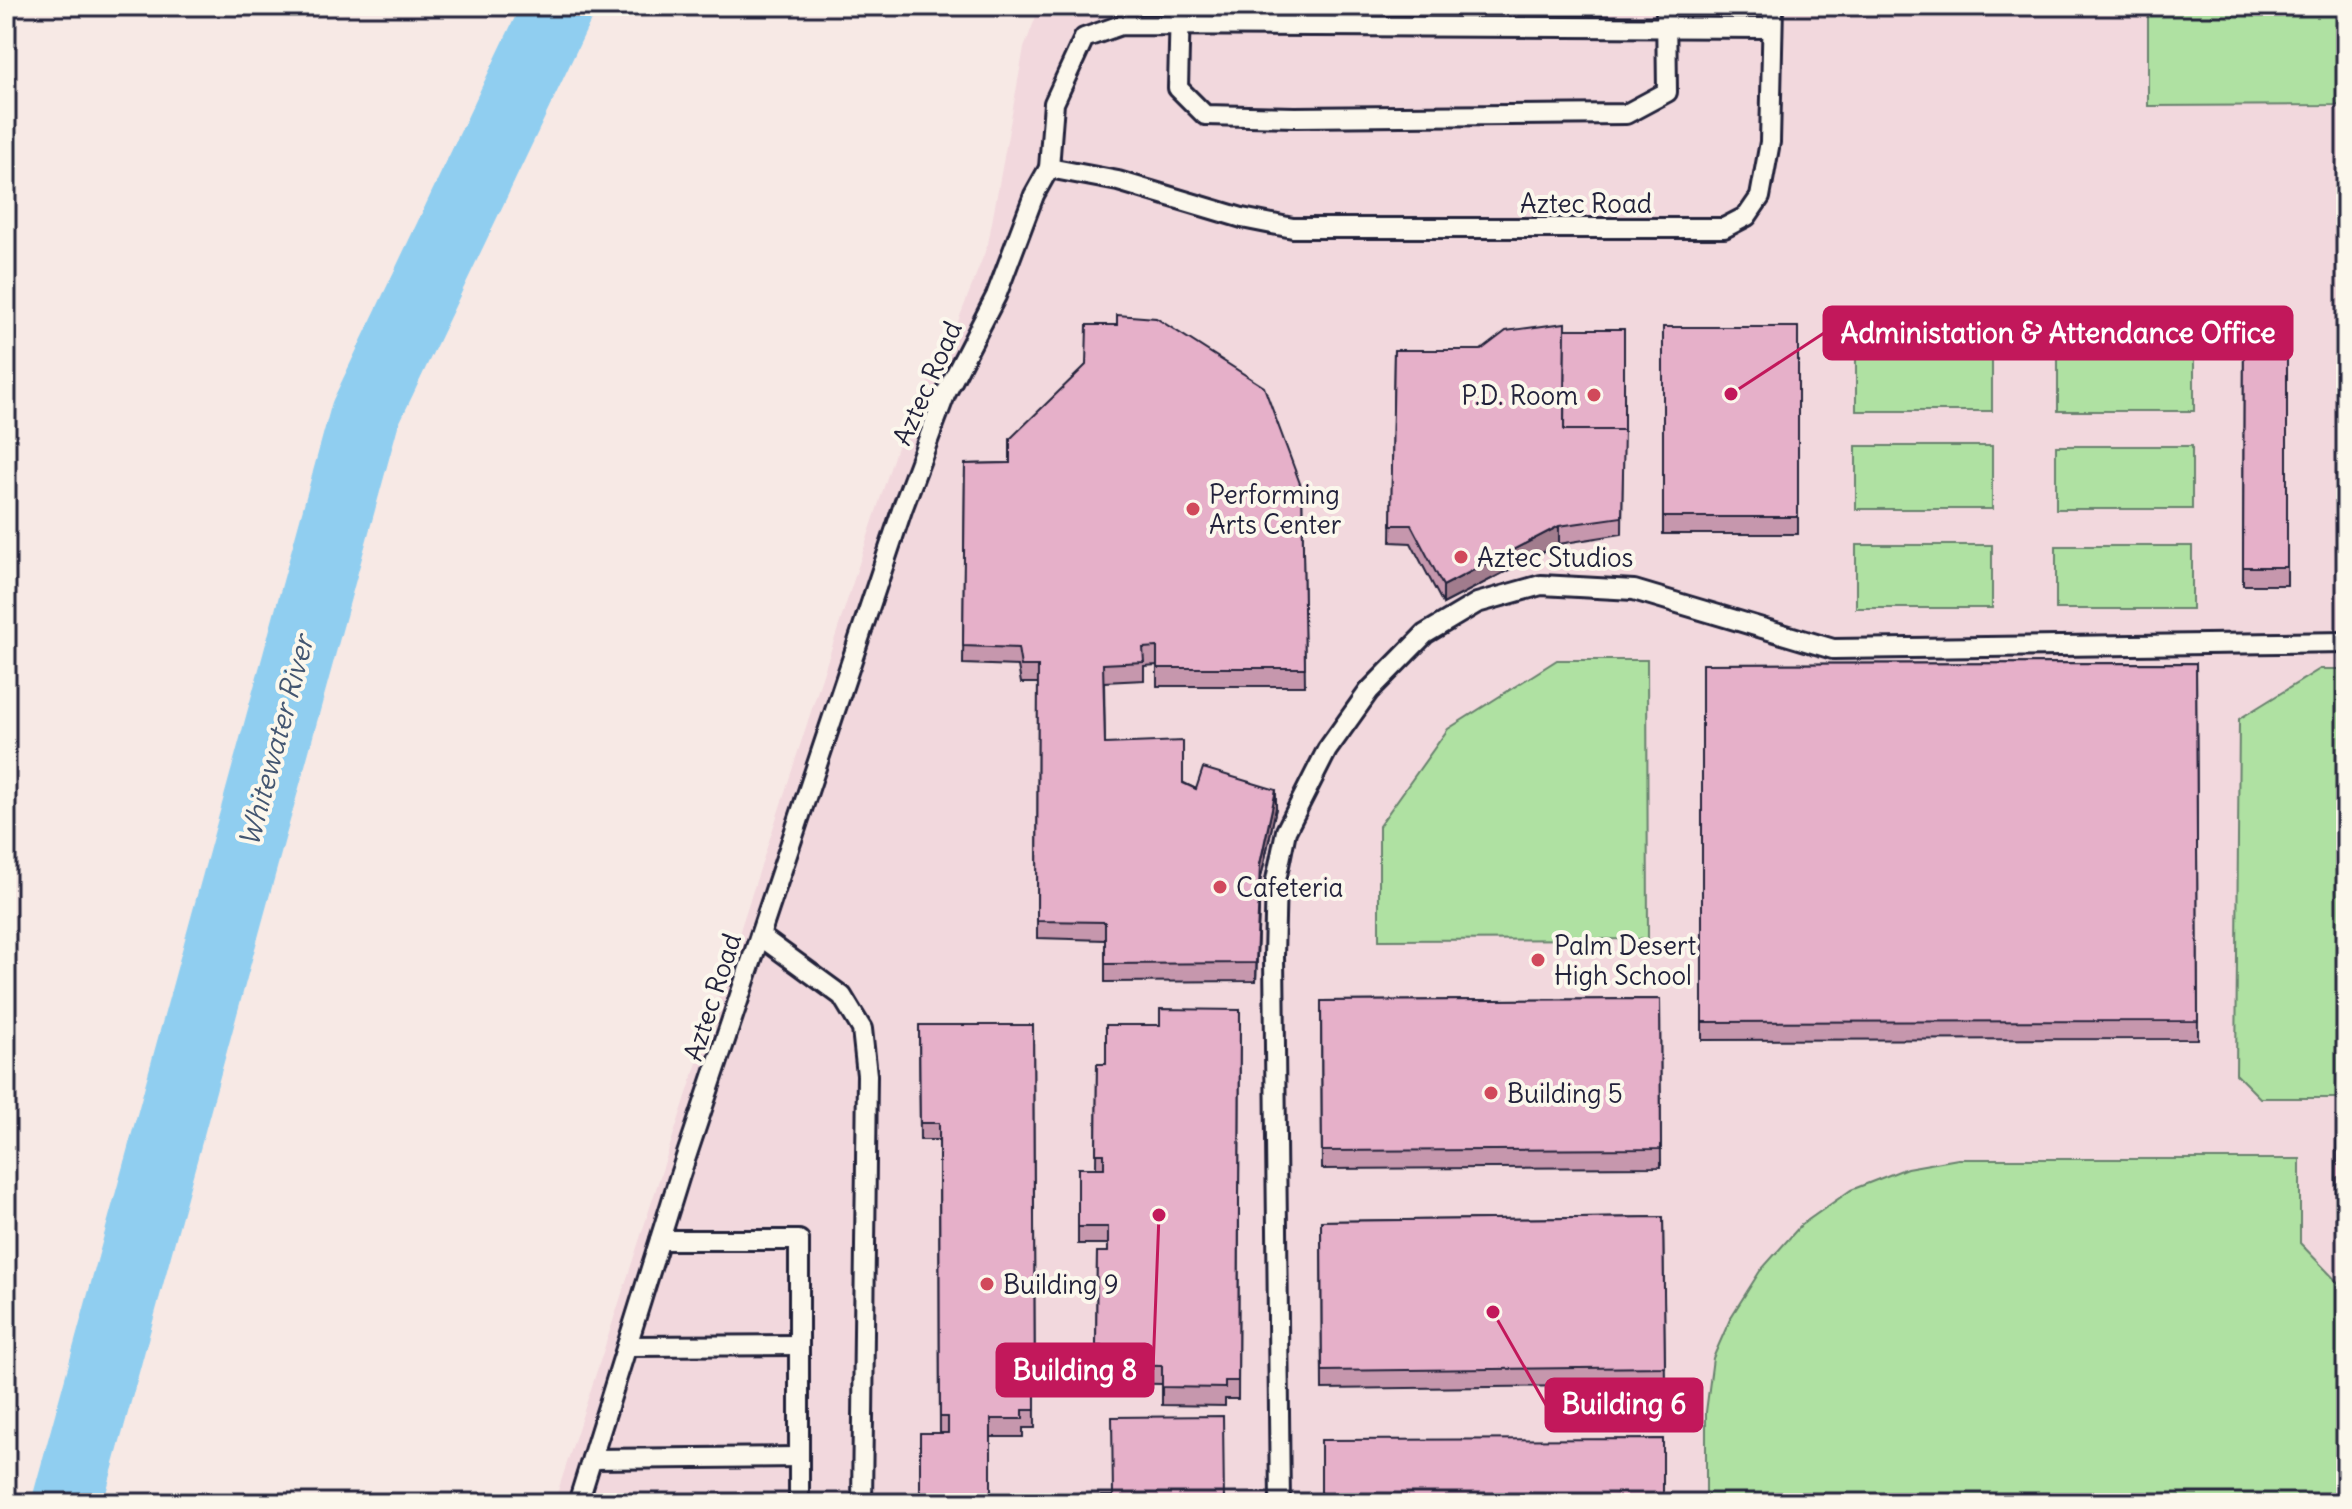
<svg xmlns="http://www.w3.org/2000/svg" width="2352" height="1509" font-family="Delius,sans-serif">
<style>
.built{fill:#f2d8dd}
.green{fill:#afe1a2;stroke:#68826e;stroke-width:2}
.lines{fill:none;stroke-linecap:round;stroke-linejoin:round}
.river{stroke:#90cef0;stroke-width:70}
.lane-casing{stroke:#22223b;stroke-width:24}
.lane{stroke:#fbf7ec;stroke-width:18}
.wall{fill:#c697ad;stroke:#22223b;stroke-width:2}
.shaded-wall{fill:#a17b8d;stroke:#22223b;stroke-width:2}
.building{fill:#e6b0c9;stroke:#22223b;stroke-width:2}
.poi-dot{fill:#d1495b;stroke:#fbf7ec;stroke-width:3}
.labels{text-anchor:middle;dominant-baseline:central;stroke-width:8;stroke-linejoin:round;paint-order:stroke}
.street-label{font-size:26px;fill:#22223b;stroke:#fbf7ec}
.poi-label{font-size:26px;fill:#22223b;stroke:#fbf7ec;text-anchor:start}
.water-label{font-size:28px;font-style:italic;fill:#435671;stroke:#fbf7ec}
.leader{fill:none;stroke:#c2185b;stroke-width:3}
.callout-dot{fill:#c2185b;stroke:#fbf7ec;stroke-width:3}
.callout{fill:#c2185b;stroke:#c2185b;stroke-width:3}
.callout-label{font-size:28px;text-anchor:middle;font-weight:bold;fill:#fff}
</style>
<rect width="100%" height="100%" fill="#f7e9e5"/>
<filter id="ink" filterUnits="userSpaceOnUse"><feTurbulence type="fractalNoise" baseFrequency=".0125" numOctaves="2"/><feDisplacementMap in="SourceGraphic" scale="16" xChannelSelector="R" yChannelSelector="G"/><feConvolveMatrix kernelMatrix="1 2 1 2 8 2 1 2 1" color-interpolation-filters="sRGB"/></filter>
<g filter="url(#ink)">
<polygon class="built" points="1040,6 2346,6 2346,1503 554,1503 907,416 945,355 988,244 1024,48"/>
<g class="green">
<polygon points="2148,6 2346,6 2346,105 2148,106"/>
<rect x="1856" y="347" width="136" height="64"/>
<rect x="2058" y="347" width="136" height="64"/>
<rect x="1856" y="446" width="136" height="63"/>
<rect x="2056" y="446" width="136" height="63"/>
<rect x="1856" y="545" width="136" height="63"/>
<rect x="2056" y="546" width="136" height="63"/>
<polygon points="1557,660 1647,660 1648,939 1379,940 1379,826 1448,729"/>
<polygon points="2320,669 2346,669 2346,1098 2260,1098 2236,1074 2239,719"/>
<polygon points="1958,1159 2300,1159 2300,1243 2346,1291 2346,1503 1706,1503 1706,1412 1713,1358 1731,1317 1760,1271 1801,1225 1851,1190 1907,1168"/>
</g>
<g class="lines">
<polyline class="river" points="67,1503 365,414 559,6"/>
<g class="lane-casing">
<g id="lane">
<polyline points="1180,6 1178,88 1205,115 1295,117 1626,114 1667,92 1666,6"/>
<polyline points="1049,168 1054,103 1084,38 1121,25 1772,28"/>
<polyline points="760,936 842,996 862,1029 867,1075 862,1503"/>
<polyline points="660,1240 799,1240 799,1503"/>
<polyline points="627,1346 799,1345"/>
<polyline points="592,1459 799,1457"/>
<polyline points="578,1503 680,1175 903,507 945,395 996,296 1034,195 1049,168 1118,181 1242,218 1293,228 1724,228 1747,216 1760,197 1770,142 1773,6"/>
<polyline points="1280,1503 1274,956 1276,880 1286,831 1327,750 1369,691 1425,634 1477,603 1541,585 1634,590 1833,649 2346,642"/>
</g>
</g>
<use href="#lane" class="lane"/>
</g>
<g class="wall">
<polygon points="1117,325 1302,489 1305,686 1157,686 1157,665 1144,666 1144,680 1104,682 1105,744 1196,789 1276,808 1260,882 1256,981 1105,982 1105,940 1037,938 1038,683 1021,683 1018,666 963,664 965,464 1010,463"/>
<rect x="1663" y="327" width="135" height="207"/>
<polygon points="1565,329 1624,329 1622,534 1559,544 1443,604 1411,543 1391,542 1394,350 1481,350"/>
<polygon points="2244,332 2287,333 2287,585 2243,585"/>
<polygon points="2196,663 2198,1039 1702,1040 1702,664"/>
<polygon points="1660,999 1661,1167 1322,1169 1321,1001"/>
<polygon points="1240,1010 1238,1399 1225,1399 1225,1406 1162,1405 1162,1384 1105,1383 1105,1364 1096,1364 1097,1252 1108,1252 1108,1244 1078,1244 1078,1168 1096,1168 1097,1064 1106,1064 1160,1025"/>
<polygon points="919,1025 1033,1025 1035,1428 1023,1428 1023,1437 991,1437 991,1496 1224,1503 920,1503 940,1433 939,1140 920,1140"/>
<polygon points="2337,1138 2346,1138 2346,1224 2336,1224"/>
<polygon points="1663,1217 1665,1385 1322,1389 1321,1221"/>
</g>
<g class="shaded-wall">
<polygon points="1559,526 1559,544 1443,604 1443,586"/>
<polygon points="1276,790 1276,808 1260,882 1256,981 1260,864"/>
</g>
<g class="building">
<polygon points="1117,315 1156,318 1264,387 1302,489 1305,668 1157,668 1157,647 1143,648 1144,662 1103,664 1105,744 1183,741 1183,783 1196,789 1203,768 1276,790 1260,864 1256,963 1105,964 1105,922 1037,921 1038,666 1021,666 1018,648 963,646 965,464 1010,463 1010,439 1086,365 1087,325 1117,325"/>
<polygon points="1565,323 1564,430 1624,430 1622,517 1559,526 1443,586 1411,525 1391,525 1394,350 1481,350 1506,331"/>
<rect x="1663" y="327" width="135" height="190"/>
<polygon points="1565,329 1624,329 1624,430 1564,430"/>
<polygon points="2244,332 2287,333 2287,567 2243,567"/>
<polygon points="2196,663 2198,1021 1702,1022 1702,664"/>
<polygon points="1660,999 1661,1149 1322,1151 1321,1001"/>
<polygon points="1160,1009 1240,1010 1238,1381 1225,1381 1225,1388 1162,1387 1162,1366 1105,1365 1105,1346 1096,1346 1097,1252 1108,1252 1108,1227 1078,1227 1078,1168 1104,1168 1104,1154 1096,1154 1097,1064 1106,1064 1106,1025 1160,1025"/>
<polygon points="919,1025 1033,1025 1035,1410 1023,1410 1023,1419 991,1419 991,1496 1113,1496 1112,1417 1223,1416 1224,1503 920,1503 920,1433 948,1433 948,1417 940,1417 939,1123 920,1123"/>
<polygon points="2337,1138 2346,1138 2346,1206 2336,1206"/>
<polygon points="1663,1217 1665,1367 1322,1371 1321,1221"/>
<polygon points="1663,1439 1663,1503 1321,1503 1321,1440"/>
</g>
</g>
<g class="poi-dot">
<circle cx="1594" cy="395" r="8"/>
<circle cx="1193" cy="509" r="8"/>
<circle cx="1461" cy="557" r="8"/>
<circle cx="1220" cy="887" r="8"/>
<circle cx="1538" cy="960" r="8"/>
<circle cx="1491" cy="1093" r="8"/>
<circle cx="987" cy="1284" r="8"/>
</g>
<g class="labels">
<g class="street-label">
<text x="1586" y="203">Aztec Road</text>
<text transform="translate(927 383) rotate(-66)">Aztec Road</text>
<text transform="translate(712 997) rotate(-72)">Aztec Road</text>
</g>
<g class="poi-label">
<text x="1578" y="395" text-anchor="end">P.D. Room</text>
<text x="1209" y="494">Performing<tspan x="1209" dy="30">Arts Center</tspan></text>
<text x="1477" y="557">Aztec Studios</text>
<text x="1236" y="887">Cafeteria</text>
<text x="1554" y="945">Palm Desert<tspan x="1554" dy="30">High School</tspan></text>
<text x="1507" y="1093">Building 5</text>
<text x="1003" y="1284">Building 9</text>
</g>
<g class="water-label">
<text transform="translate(276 741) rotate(-75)">Whitewater River</text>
</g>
</g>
<path class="leader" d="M1731 394L1824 333M1159 1215L1153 1370M1493 1312L1546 1405"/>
<g class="callout-dot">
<circle cx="1731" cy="394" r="8"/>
<circle cx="1159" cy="1215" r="8"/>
<circle cx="1493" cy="1312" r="8"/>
</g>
<g class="callout">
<rect x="1824" y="307" width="468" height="52" rx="8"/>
<rect x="997" y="1344" width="156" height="52" rx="8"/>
<rect x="1546" y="1379" width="156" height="52" rx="8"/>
</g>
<g class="callout-label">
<text x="2058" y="343">Administation &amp; Attendance Office</text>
<text x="1075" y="1380">Building 8</text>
<text x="1624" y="1414">Building 6</text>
</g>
<rect width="2352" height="1509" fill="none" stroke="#fbf7ec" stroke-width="32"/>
<rect x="16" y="16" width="2320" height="1477" fill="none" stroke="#22223b" stroke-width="3" filter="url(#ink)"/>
</svg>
